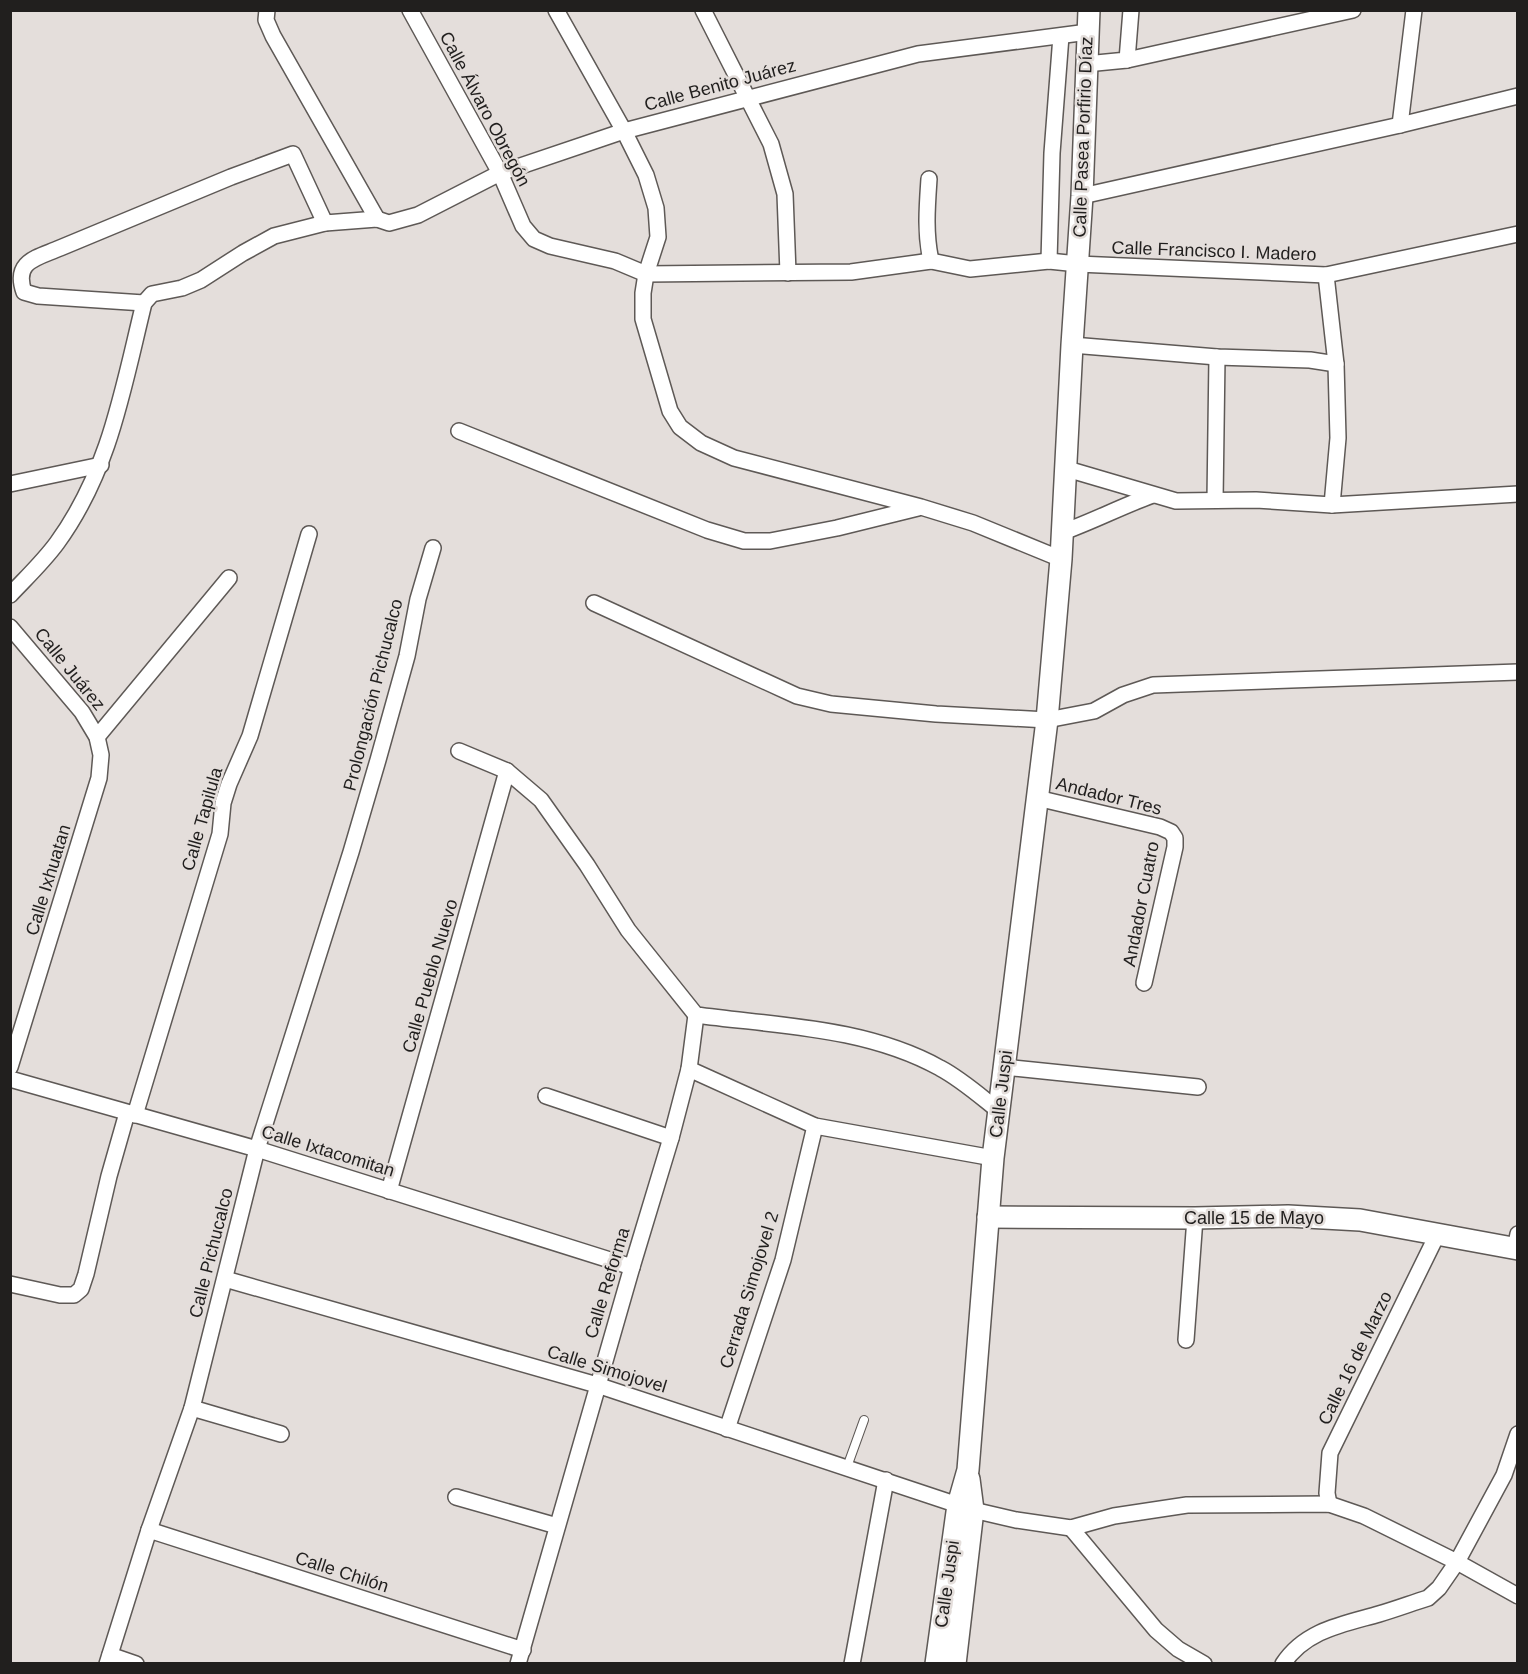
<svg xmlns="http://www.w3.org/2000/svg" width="1528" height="1674" font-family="Helvetica,sans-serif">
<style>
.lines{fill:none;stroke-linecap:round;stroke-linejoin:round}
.lane-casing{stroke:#5e5956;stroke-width:10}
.street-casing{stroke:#5e5956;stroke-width:18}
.secondary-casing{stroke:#5e5956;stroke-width:24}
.lane{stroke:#fff;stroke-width:8}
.street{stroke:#fff;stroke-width:15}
.secondary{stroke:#fff;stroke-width:21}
.labels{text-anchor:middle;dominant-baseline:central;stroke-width:5;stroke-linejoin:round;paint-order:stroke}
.street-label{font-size:18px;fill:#211f1e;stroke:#e4dedb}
</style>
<rect width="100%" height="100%" fill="#e4dedb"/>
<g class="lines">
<g class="lane-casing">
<polyline id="lane" points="847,1467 864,1420"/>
</g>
<g class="street-casing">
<g id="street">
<polyline points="267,10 266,20 273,36 377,219"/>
<polyline points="410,10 500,173 523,226 534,239 550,246 615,261 646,274 851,272 931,261 970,269 1049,261 1078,264 1326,275 1518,234"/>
<polyline points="556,10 624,131 646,175 656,208 658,237 646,274 643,293 643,319 670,411 680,427 701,443 734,458 921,507 973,523 1061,559"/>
<polyline points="703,10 771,144 785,194 788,273"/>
<polyline points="1127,60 1353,10"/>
<polyline points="1086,64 1127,60 1131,10"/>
<polyline points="1400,125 1414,10"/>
<path d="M929 179C927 208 925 233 931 261"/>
<polyline points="1082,196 1400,125 1518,96"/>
<polyline points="1049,261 1052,153 1061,36"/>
<polyline points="1326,275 1336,364 1338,438 1332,505"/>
<path d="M144 303 38 296 24 292C13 261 37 258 60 248L231 177 293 154 325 223"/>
<polyline points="1072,345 1217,357 1310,360 1336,364"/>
<polyline points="459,431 707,530 744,541 770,541 837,528 918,508"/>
<polyline points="1067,469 1176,501 1256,500 1332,505 1518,494"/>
<polyline points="10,484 101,465"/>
<polyline points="1215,500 1217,357"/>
<path d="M1063 532C1094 521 1122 506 1153 495"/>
<path d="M10 595C26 578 43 562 57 543 110 470 123 388 144 303L152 294 182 288 201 280 243 253 274 236 325 223 377 219 389 223 418 215 500 173 624 131 918 54 1088 32"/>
<polyline points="594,603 797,696 831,704 936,714 1047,720 1094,711 1123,695 1153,685 1518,672"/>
<polyline points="10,627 82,712 97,737 101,755 99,778 10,1067"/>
<polyline points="97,737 229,578"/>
<path d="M459 751 507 771 541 800 587 865 628 930 696 1015C778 1026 866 1027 940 1068 961 1079 980 1096 999 1111"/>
<polyline points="1037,798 1160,827 1171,832 1175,838 1175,847 1144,983"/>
<polyline points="1004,1067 1198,1087"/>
<polyline points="689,1069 815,1126 993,1158"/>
<polyline points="10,1079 257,1149 632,1267"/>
<polyline points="546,1096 671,1138"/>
<polyline points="135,1115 220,834 223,803 229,784 250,736 309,534"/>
<polyline points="389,1191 507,771"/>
<polyline points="1515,1249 1518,1234"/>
<polyline points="225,1279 597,1385 973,1510 1016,1520 1071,1528 1114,1516 1187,1505 1329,1504 1364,1516 1457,1562 1518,1596"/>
<polyline points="10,1284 60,1295 74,1295 81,1289 86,1274 109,1176 127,1113"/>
<polyline points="1186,1340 1195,1218"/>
<polyline points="192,1408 281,1434"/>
<polyline points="727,1429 783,1260 815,1126"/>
<polyline points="456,1497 557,1526"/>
<polyline points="1329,1504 1327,1493 1330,1453 1437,1235"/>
<polyline points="1071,1528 1156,1630 1178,1649 1204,1664"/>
<polyline points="149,1530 523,1650"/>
<polyline points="110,1655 136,1664"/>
<polyline points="107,1664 149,1530 192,1408 257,1149 351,852 378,760 407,656 418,599 433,548"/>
<polyline points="518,1664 632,1267 671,1138 689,1069 696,1015"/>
<polyline points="852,1664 886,1480"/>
<path d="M1283 1664C1305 1630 1344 1624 1379 1614 1396 1609 1412 1603 1428 1598L1439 1588 1457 1562 1504 1475 1518 1434"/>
</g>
</g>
<g class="secondary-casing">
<g id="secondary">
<polyline points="988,1217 1195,1218 1288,1216 1360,1220 1518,1249"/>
<polyline points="936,1664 958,1505 968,1470 993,1158 1047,720 1061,559 1072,345 1082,196 1089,10"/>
<polyline points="955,1664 973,1510 969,1479"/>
</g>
</g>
<use href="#lane" class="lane"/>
<use href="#street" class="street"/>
<use href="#secondary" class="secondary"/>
</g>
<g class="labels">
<g class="street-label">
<text transform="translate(720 85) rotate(-15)">Calle Benito Juárez</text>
<text transform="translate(485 109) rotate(62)">Calle Álvaro Obregón</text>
<text transform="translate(1083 137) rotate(-88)">Calle Pasea Porfirio Díaz</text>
<text transform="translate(1214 251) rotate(2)">Calle Francisco I. Madero</text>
<text transform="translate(70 669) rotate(51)">Calle Juárez</text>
<text transform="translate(373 695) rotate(-76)">Prolongación Pichucalco</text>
<text transform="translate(1109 796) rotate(14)">Andador Tres</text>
<text transform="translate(202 819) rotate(-74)">Calle Tapilula</text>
<text transform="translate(48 880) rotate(-73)">Calle Ixhuatan</text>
<text transform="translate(1141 904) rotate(-79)">Andador Cuatro</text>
<text transform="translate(430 976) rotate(-74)">Calle Pueblo Nuevo</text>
<text transform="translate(1001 1094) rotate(-83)">Calle Juspi</text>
<text transform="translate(328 1151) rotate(17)">Calle Ixtacomitan</text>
<text x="1254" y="1218">Calle 15 de Mayo</text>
<text transform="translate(211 1253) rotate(-76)">Calle Pichucalco</text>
<text transform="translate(607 1283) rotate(-73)">Calle Reforma</text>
<text transform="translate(749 1290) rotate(-73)">Cerrada Simojovel 2</text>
<text transform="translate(1355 1358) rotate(-64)">Calle 16 de Marzo</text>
<text transform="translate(607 1369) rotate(17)">Calle Simojovel</text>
<text transform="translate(342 1572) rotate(18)">Calle Chilón</text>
<text transform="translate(947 1584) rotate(-82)">Calle Juspi</text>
</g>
</g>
<rect width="1528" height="1674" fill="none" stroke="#211f1e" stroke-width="24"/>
</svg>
